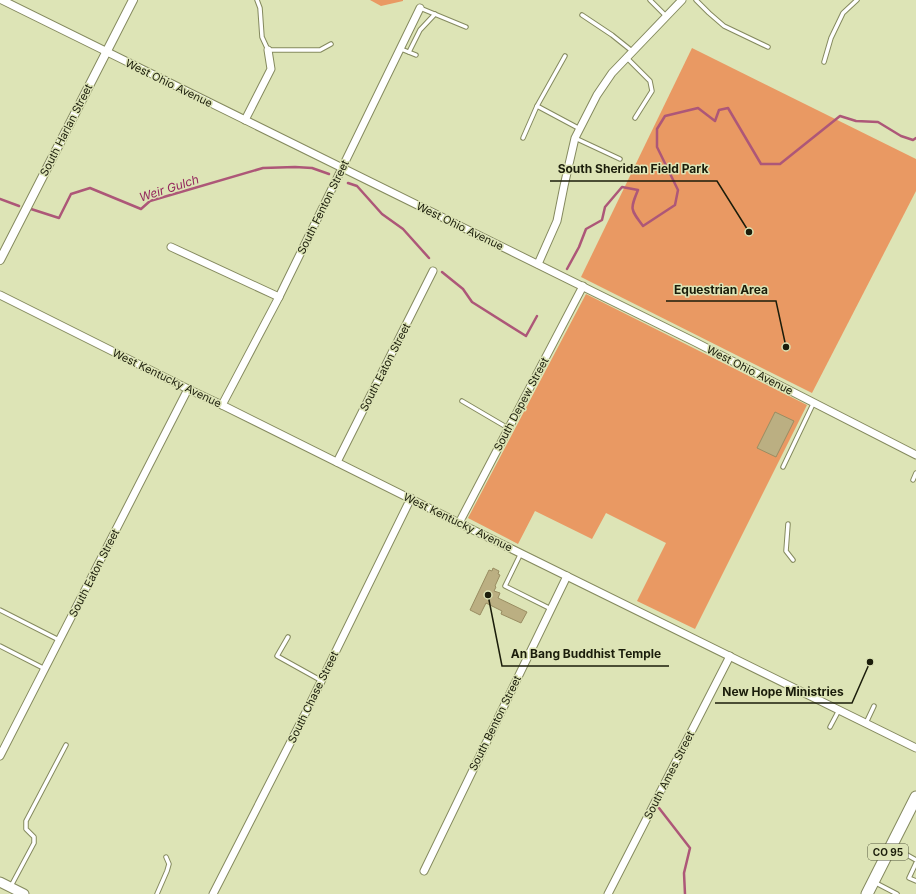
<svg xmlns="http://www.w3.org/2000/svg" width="916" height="894" font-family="Inter,sans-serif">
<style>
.green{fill:#e99963}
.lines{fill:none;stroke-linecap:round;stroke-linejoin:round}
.stream{stroke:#ad5778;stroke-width:2.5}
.building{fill:#bbaf82;stroke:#998d62}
.service-casing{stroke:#858a5f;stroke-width:5.5}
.minor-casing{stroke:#858a5f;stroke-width:9}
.tertiary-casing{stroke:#858a5f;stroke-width:10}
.secondary-casing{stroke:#858a5f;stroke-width:11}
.primary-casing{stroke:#858a5f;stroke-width:13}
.service{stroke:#fff;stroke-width:3.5}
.minor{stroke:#fff;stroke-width:7}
.tertiary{stroke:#fff;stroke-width:8}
.secondary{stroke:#fff;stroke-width:9}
.primary{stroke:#fff;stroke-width:11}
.labels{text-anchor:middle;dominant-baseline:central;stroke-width:3;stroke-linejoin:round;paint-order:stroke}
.shield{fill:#dde4b6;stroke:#55593e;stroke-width:1}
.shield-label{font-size:10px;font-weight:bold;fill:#1b1d0b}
.street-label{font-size:11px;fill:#1b1d0b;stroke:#dde4b6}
.water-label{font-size:12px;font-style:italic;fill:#93255c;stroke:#dde4b6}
.leader{fill:none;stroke:#1b1d0b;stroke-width:1.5}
.callout-dot{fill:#1b1d0b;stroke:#dde4b6;stroke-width:1.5}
.callout-label{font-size:12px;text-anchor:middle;font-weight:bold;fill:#1b1d0b;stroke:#dde4b6;stroke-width:3;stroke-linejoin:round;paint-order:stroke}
</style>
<rect width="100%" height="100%" fill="#dde4b6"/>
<g class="green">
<polygon points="370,0 403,0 403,1 381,6"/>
<polygon points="692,48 916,159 916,191 812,393 581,277"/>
<polygon points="586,294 807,405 695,629 637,601 666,543 606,513 592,539 535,511 518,544 468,518"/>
</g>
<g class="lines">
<g class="stream">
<polyline points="348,183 357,186 382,214 403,229 429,258"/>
<polyline points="0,199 19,206"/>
<polyline points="31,209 59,218 71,194 90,188 141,209 150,201 263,168 295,167 312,168 329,174"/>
<path d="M567 269 579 247 586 229 602 220 605 207 622 187 638 190C630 209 630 209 643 226L675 205 678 190 657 147V129L665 116 698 108 715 121 719 110 728 108 761 164H780L840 116 856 121 878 122 901 136 913 140 916 138"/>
<polyline points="442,272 463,289 472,302 526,336 537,316"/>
<polyline points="659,808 690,848 684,873 685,894"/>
</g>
</g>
<g class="building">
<polygon points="775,412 794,421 776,457 757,448"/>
<polygon points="493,568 499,571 498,574 500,575 495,586 496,587 494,591 500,593 498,598 527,612 521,623 501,614 502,611 486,603 480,615 470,610 489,570 492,571"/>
</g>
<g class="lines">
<g class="service-casing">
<g id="service">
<polyline points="257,0 260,8 262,37 268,50 320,50 331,44"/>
<polyline points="650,0 666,16"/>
<polyline points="696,0 709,13 724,26 768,47"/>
<polyline points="420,8 466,27"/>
<polyline points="582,15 612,35 632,51"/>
<polyline points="401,49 416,55"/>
<polyline points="409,52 420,30 435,14"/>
<polyline points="627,58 650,81 652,91 635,118"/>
<polyline points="824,62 831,38 843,13 857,0"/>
<polyline points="537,106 580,129"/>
<polyline points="523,138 537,106 565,56"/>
<polyline points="575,138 620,159"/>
<polyline points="462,401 508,428"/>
<polyline points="783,467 814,402"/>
<polyline points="913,480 916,473"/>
<polyline points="788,524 786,551 793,560"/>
<polyline points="521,553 505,586 551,609"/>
<polyline points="0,610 59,640"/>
<polyline points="288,637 277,656 322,681"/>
<polyline points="0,646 45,669"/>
<polyline points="866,723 874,706"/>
<polyline points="830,727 839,710"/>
<polyline points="893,847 916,860"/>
<polyline points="916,863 909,878 916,881"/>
<polyline points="874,882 897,894"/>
<polyline points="11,886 34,843 34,837 26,829 26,821 66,745"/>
<polyline points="157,894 167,871 169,864 166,857"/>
</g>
</g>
<g class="minor-casing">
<g id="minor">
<polyline points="2,0 695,342 916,455"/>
<polyline points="245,120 271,69 268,50"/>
<polyline points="171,247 279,297"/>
<polyline points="538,264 557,221 564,186 575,138 597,95 612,73 682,0"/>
<polyline points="0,295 188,389 222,405 459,523 916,748"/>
<polyline points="222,405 279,297 326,201 420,8"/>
<polyline points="337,462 433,271"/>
<polyline points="459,523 583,286"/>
<polyline points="0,756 188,389"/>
<polyline points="424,871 567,576"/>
<polyline points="213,894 306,712 411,498"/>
<polyline points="608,894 730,656"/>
</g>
</g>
<g class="tertiary-casing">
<polyline id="tertiary" points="0,260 133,0"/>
</g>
<g class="secondary-casing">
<polyline id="secondary" points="0,882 24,894"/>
</g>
<g class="primary-casing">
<polyline id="primary" points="867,894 916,797"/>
</g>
<use href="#service" class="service"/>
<use href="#minor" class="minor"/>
<use href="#tertiary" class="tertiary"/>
<use href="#secondary" class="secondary"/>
<use href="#primary" class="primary"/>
</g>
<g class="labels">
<rect class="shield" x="868" y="844" width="40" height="16" rx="3"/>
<g class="shield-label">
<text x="888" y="852">CO 95</text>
</g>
<g class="street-label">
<text transform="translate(169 83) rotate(26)">West Ohio Avenue</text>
<text transform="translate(66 130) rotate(-63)">South Harlan Street</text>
<text transform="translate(323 207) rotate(-64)">South Fenton Street</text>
<text transform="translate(460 226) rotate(26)">West Ohio Avenue</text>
<text transform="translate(385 367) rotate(-63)">South Eaton Street</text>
<text transform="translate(750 370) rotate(27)">West Ohio Avenue</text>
<text transform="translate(167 378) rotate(26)">West Kentucky Avenue</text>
<text transform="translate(521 404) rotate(-62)">South Depew Street</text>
<text transform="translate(458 522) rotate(26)">West Kentucky Avenue</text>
<text transform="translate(94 573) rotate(-63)">South Eaton Street</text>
<text transform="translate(313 697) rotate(-64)">South Chase Street</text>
<text transform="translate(495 723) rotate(-64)">South Benton Street</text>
<text transform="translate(669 775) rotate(-63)">South Ames Street</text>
</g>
<g class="water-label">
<text transform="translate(169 188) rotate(-18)">Weir Gulch</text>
</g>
</g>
<path class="leader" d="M749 232L717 181H550M786 347L776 301H666M488 595L502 666H669M870 662L852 703H715"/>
<g class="callout-dot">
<circle cx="749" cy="232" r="4"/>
<circle cx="786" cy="347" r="4"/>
<circle cx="488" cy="595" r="4"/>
<circle cx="870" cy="662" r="4"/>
</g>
<g class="callout-label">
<text x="633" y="173">South Sheridan Field Park</text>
<text x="721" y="294">Equestrian Area</text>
<text x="586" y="658">An Bang Buddhist Temple</text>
<text x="783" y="696">New Hope Ministries</text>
</g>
</svg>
